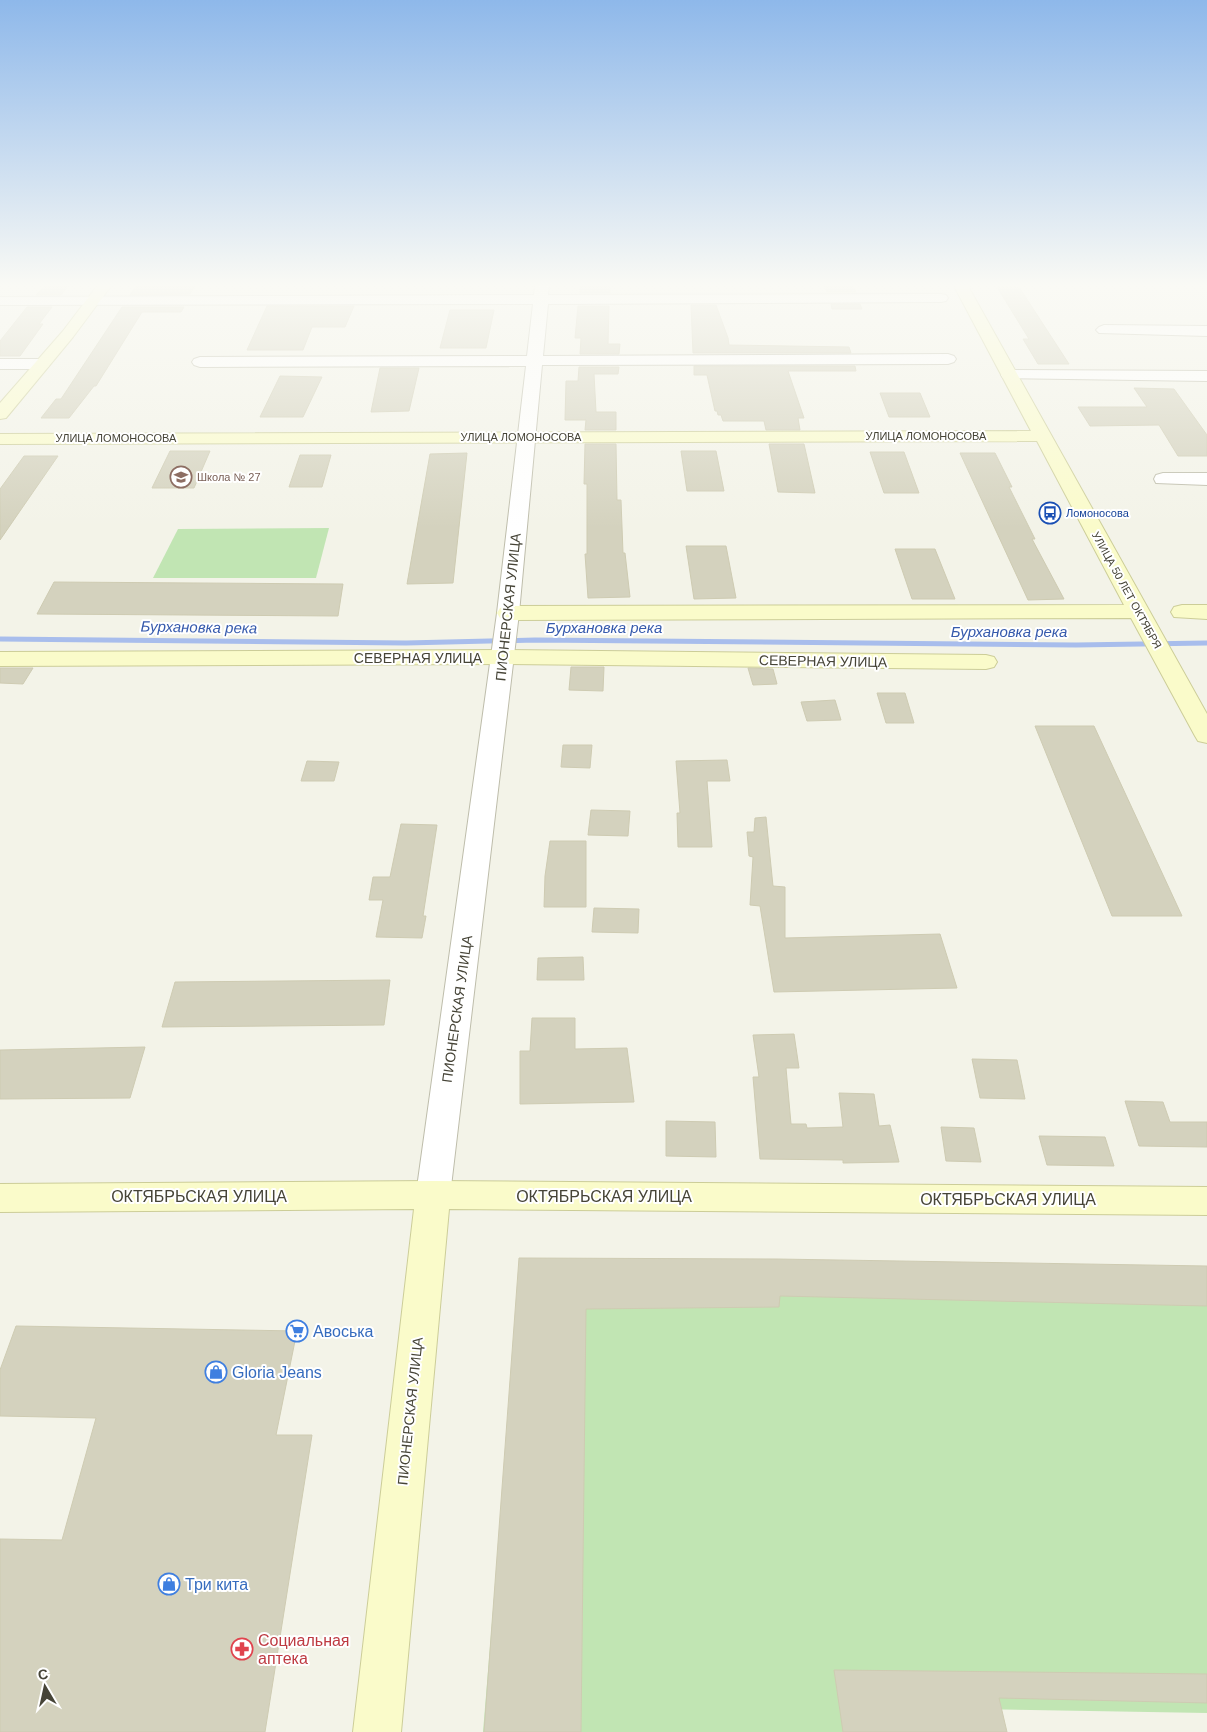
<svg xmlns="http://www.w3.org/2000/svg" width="1207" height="1732" font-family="Arial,sans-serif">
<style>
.green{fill:#c1e5b3}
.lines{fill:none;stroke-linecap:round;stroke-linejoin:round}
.stream{stroke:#a8bdec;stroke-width:5}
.building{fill:#d4d2be;stroke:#cecbb2}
.street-casing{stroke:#bebdab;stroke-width:2}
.secondary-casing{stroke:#cccd98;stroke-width:2}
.street{fill:#fff;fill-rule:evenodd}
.secondary{fill:#fafbca;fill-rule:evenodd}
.labels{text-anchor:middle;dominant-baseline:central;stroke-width:4;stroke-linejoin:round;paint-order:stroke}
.far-street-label{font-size:11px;fill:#464437;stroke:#fff}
.far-education-label{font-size:11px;fill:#785e54;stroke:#fff;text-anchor:start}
.far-transit-label{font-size:11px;fill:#164399;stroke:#fff;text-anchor:start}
.street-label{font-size:14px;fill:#464437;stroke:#fff}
.water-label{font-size:15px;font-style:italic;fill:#365aac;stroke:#fff}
.near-street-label{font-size:16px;fill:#464437;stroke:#fff}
.near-shop-label{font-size:16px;fill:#366cbe;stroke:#fff;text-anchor:start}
.near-health-label{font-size:16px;fill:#be3a42;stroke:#fff;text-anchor:start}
</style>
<rect width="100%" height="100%" fill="#f3f3e8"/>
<g class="green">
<polygon points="329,528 316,578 153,578 178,529"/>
<polygon points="1207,1267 1207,1713 861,1707 864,1732 483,1732 521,1268"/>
</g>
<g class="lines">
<polyline class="stream" points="0,639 406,643 535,640 1076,645 1207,643"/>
</g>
<g class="building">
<polygon points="44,286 68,286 61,295 36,295"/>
<polygon points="136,286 195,286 190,294 130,295"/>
<rect x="580" y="286" width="30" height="7"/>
<polygon points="824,286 853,286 856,292 827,292"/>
<polygon points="997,287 1019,287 1069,364 1038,364 1023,339 1029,339"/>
<polygon points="831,304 860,304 862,309 832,309"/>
<polygon points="691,305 716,305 728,338 729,345 849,347 851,353 693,353"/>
<polygon points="267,306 354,306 345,327 312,327 303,350 247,350"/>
<polygon points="578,306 609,306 608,344 620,344 619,354 580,354 581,338 575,338"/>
<polygon points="27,307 52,307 39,324 43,324 20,356 0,356 0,341"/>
<polygon points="122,307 184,307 181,312 142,312 96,386 94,386 69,418 41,418 56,399 61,399"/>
<polygon points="450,310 494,310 486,348 440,348"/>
<polygon points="694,366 855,366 856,371 788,371 804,418 798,418 800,430 766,430 764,421 723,421 721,415 718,415 717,411 715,411 707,375 694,375"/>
<polygon points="579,367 619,367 618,374 594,374 596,412 616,412 616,430 585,430 586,420 565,420 566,381 578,381"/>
<polygon points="380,368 419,368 409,411 371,412"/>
<polygon points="280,376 322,377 303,417 260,417"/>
<polygon points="1134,388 1174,389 1207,435 1207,456 1178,456 1159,425 1090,426 1078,407 1147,407"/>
<polygon points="880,393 920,393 930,417 889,417"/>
<polygon points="585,444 616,444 617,500 621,500 623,553 625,553 630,597 588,598 585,554 587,554 587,484 584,484"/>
<polygon points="769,444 804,444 815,493 778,492"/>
<polygon points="170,451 210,451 194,488 152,488"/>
<polygon points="681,451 716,451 724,491 687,491"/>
<polygon points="870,452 904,452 919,493 884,493"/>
<polygon points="467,453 453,583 407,584 430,454"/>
<polygon points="960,453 995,453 1012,487 1009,487 1035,539 1032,539 1064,599 1028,600"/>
<polygon points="300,455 331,455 322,487 289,487"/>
<polygon points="24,456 58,456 0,540 0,489"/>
<polygon points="686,546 726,546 736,598 694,599"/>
<polygon points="895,549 935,549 955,599 912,599"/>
<polygon points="54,582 343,584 338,616 37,614"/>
<polygon points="571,667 604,667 603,691 569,690"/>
<polygon points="0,668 33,668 23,684 0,683"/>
<polygon points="748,668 773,669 777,684 753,685"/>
<polygon points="877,693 905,693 914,723 886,723"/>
<polygon points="835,700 841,720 807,721 801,702"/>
<polygon points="1035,726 1094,726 1182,916 1112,916"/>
<polygon points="563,745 592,745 590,768 561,767"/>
<polygon points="727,760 730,781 707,781 712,847 678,847 677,813 680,813 676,761"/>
<polygon points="307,761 339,762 334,781 301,781"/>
<polygon points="591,810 630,811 628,836 588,835"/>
<polygon points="766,817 773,886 785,887 785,938 940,934 957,988 774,992 760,906 750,905 753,857 749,856 747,832 754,832 755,818"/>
<polygon points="401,824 437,825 423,916 426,916 422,938 376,937 383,900 369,900 373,877 390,877"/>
<polygon points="550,841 586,841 586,907 544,907 545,876"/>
<polygon points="594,908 639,909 638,933 592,932"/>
<polygon points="583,957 584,980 537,980 538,958"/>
<polygon points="390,980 384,1025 162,1027 175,982"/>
<polygon points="532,1018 575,1018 575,1049 627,1048 634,1102 520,1104 520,1051 530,1051"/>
<polygon points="794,1034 799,1068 786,1068 791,1124 806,1124 807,1128 843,1127 839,1093 874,1094 879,1126 890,1125 899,1162 843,1163 843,1160 760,1159 753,1077 759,1077 753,1035"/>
<polygon points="145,1047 130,1098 0,1099 0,1050"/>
<polygon points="972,1059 1017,1060 1025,1099 980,1098"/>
<polygon points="1125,1101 1163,1102 1170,1122 1207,1122 1207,1147 1139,1146"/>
<polygon points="666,1121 715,1122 716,1157 666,1156"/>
<polygon points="941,1127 974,1128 981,1162 946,1161"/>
<polygon points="1039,1136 1105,1137 1114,1166 1047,1165"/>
<polygon points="519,1258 777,1259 1207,1266 1207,1306 780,1296 779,1307 586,1309 581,1732 484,1732"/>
<polygon points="16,1326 297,1331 276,1435 312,1435 265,1732 0,1732 0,1539 62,1540 96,1418 0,1416 0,1370"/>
<polygon points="834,1670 1207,1674 1207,1703 999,1698 1007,1732 843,1732"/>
</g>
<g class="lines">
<g class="street-casing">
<g id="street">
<polygon points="535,286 549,286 548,295 941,294 946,295 948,298 946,301 941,302 548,304 543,356 948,354 954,356 956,359 954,362 948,364 542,365 519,613 450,1195 445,1205 433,1209 421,1205 416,1195 497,613 526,366 200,367 194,365 192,362 194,359 200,357 527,356 533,304 0,305 0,297 534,295"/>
<polygon points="1104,325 1207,326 1207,336 1099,333 1096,330 1099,327"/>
<polygon points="0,359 42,359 48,361 50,364 48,367 42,369 0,369"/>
<polygon points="1009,370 1207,371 1207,381 1003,378 1001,375 1003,372"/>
<polygon points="1163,473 1207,473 1207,485 1156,483 1154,479 1156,475"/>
</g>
</g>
<g class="secondary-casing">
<g id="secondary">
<polygon points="97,286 111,286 73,337 6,418 0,419 0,403 63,331"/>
<polygon points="954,286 968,286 1207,714 1207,743 1198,741 1195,736 1131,618 508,620 500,618 497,613 500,608 508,606 1124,605 1037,441 0,444 0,434 1031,431"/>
<polygon points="1182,605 1207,605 1207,619 1174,617 1171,612 1174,607"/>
<polygon points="503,650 986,655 994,657 997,662 994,667 986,669 503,664 0,666 0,652"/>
<polygon points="433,1181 1207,1187 1207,1215 449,1209 401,1732 353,1732 414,1209 0,1212 0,1184"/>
</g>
</g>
<use href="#street" class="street"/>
<use href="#secondary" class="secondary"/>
</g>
<linearGradient id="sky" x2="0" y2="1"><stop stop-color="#8eb8ea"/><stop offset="0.54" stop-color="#fafaf5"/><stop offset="1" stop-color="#fafaf5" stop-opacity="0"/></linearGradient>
<rect width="1207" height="528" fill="url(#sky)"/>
<defs>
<g id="school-ring" transform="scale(1.125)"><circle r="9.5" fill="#fff" stroke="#8d6e63" stroke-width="1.5"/><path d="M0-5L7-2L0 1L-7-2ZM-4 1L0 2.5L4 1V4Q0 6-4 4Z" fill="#8d6e63"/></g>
<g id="bus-ring" transform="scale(1.125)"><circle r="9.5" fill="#fff" stroke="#1a4fb4" stroke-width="1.5"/><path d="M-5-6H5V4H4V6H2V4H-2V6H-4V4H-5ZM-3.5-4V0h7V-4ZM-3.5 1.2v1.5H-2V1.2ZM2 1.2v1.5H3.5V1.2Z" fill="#1a4fb4"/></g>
<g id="supermarket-ring" transform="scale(1.125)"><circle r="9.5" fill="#fff" stroke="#3f7fe0" stroke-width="1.5"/><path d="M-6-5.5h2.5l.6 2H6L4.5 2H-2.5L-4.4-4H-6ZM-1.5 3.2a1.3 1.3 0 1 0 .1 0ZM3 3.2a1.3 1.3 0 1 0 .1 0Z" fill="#3f7fe0"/></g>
<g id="shop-ring" transform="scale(1.125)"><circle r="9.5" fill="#fff" stroke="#3f7fe0" stroke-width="1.5"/><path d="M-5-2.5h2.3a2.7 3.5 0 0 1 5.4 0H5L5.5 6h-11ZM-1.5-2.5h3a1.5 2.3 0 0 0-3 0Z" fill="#3f7fe0"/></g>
<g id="pharmacy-ring" transform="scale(1.125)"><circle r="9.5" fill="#fff" stroke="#e0444e" stroke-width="1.5"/><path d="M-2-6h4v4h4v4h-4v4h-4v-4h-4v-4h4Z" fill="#e0444e"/></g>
</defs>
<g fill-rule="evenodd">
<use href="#school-ring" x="181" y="477"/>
<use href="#bus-ring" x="1050" y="513"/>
<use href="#supermarket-ring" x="297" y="1331"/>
<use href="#shop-ring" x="216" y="1372"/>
<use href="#shop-ring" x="169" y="1584"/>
<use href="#pharmacy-ring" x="242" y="1649"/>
</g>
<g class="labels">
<g class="far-street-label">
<text x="926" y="436">УЛИЦА ЛОМОНОСОВА</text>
<text x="521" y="437">УЛИЦА ЛОМОНОСОВА</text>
<text x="116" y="438">УЛИЦА ЛОМОНОСОВА</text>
<text transform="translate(1127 590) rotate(61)">УЛИЦА 50 ЛЕТ ОКТЯБРЯ</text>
</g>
<g class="far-education-label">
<text x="197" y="477">Школа № 27</text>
</g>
<g class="far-transit-label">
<text x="1066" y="513">Ломоносова</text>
</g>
<g class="street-label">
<text transform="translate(508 607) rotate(-84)">ПИОНЕРСКАЯ УЛИЦА</text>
<text x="418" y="658">СЕВЕРНАЯ УЛИЦА</text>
<text transform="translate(823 661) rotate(1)">СЕВЕРНАЯ УЛИЦА</text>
<text transform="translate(457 1009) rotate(-82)">ПИОНЕРСКАЯ УЛИЦА</text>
<text transform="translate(410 1411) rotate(-84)">ПИОНЕРСКАЯ УЛИЦА</text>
</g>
<g class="water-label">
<text transform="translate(199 627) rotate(1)">Бурхановка река</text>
<text x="604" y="627">Бурхановка река</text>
<text x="1009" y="631">Бурхановка река</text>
</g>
<g class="near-street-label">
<text x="199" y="1196">ОКТЯБРЬСКАЯ УЛИЦА</text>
<text x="604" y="1196">ОКТЯБРЬСКАЯ УЛИЦА</text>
<text x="1008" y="1199">ОКТЯБРЬСКАЯ УЛИЦА</text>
</g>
<g class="near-shop-label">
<text x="313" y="1331">Авоська</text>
<text x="232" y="1372">Gloria Jeans</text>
<text x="185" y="1584">Три кита</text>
</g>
<g class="near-health-label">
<text x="258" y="1640">Социальная<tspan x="258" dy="18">аптека</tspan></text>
</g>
</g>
<g transform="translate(45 1687) rotate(351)" stroke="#ffffff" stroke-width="4" paint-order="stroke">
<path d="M0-4L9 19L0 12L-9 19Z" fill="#464437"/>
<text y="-8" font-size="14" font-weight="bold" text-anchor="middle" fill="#464437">С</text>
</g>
</svg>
